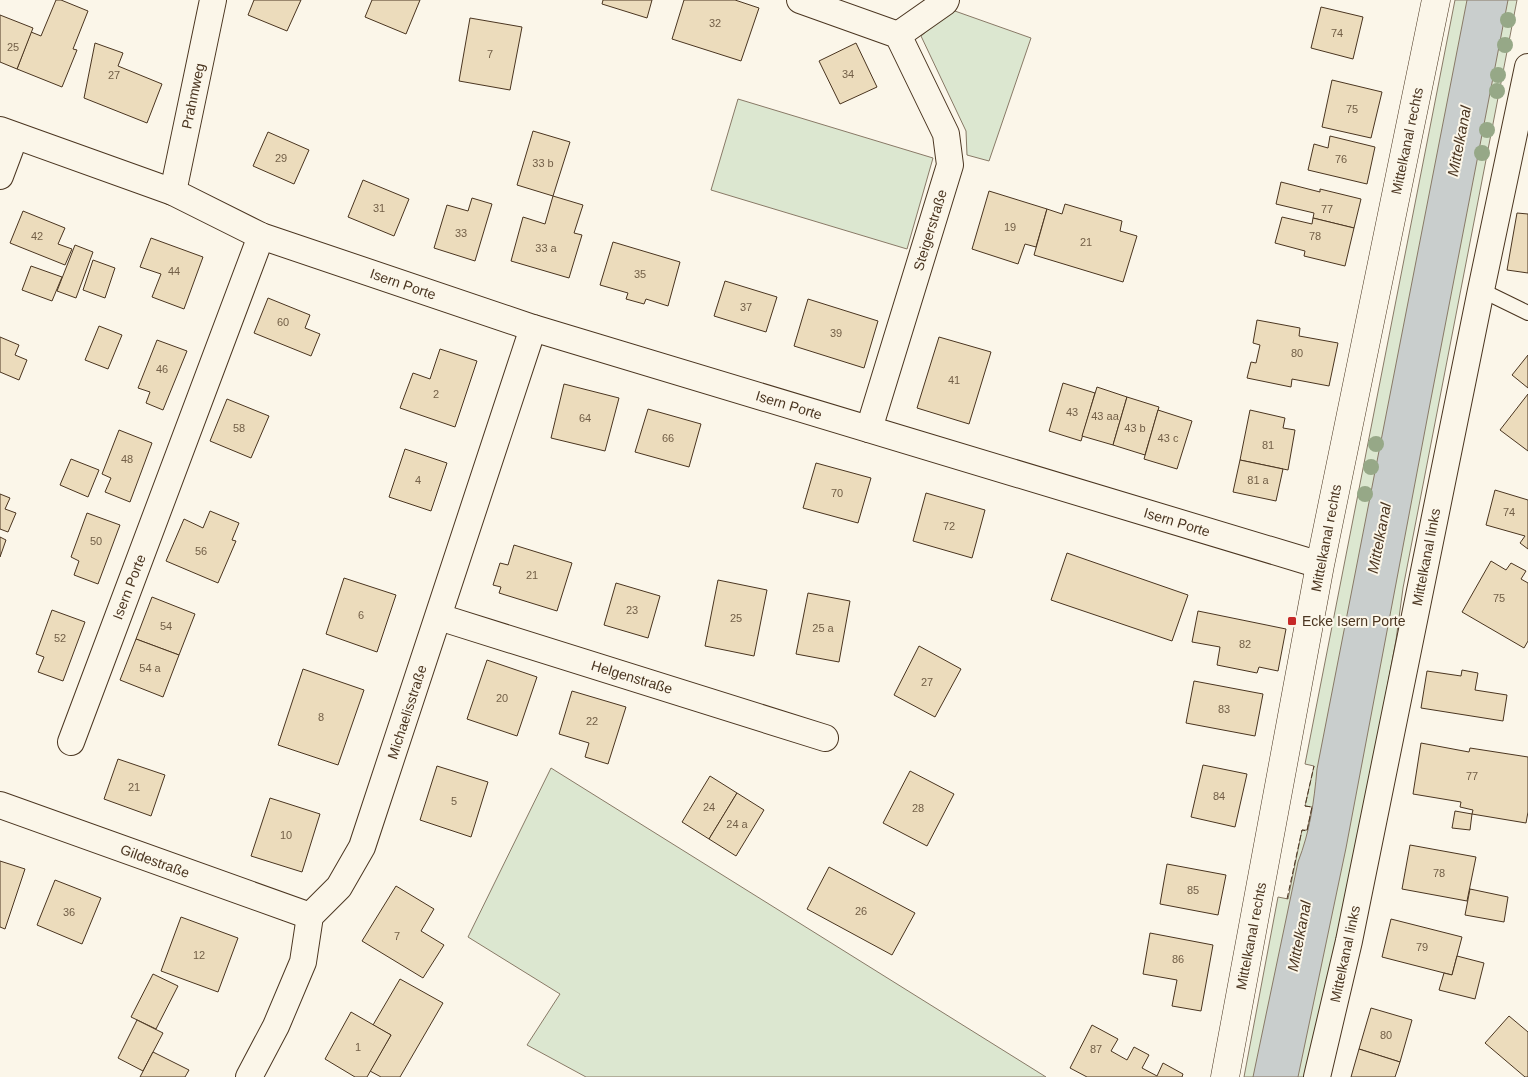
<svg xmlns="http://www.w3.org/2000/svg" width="1528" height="1077" font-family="Helvetica,sans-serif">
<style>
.green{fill:#dce7d0;stroke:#887966}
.water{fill:#c9cecd;stroke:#887966}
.building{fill:#ecdcbc;stroke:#4a3520}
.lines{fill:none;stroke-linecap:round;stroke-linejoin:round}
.service-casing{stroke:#4a3520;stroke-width:16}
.minor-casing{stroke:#4a3520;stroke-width:28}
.secondary-casing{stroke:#4a3520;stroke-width:29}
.service{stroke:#fbf6e9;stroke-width:14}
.minor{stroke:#fbf6e9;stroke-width:26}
.secondary{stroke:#fbf6e9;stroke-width:28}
.fence{stroke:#4a3520;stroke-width:1;stroke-dasharray:6 2.5;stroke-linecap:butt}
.tree{fill:#96a887}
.poi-dot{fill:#c62828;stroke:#fbf6e9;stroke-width:2}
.labels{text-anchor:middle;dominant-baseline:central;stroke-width:4;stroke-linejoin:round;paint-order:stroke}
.number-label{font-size:11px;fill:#725f47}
.street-label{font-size:14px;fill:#4a3520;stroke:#fbf6e9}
.poi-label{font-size:14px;fill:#4a3520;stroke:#fbf6e9;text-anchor:start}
.water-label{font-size:15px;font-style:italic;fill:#4a3520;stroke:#fbf6e9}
</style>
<rect width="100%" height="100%" fill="#fbf6e9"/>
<g class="green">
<polygon points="1455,0 1517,0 1403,588 1396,640 1341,936 1309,1077 1244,1077 1278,897 1288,899 1302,830 1307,830 1312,807 1305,806 1314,766 1305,764"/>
<polygon points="952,10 1031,38 989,161 967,155 966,131 921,36"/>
<polygon points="738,99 933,158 907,249 711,190"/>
<polygon points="551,768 1046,1077 586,1077 527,1045 560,994 468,937"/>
</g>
<path class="water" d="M1467 0H1508L1429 409 1346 848 1298 1077H1253L1298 862C1310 831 1314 802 1317 769Z"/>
<g class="building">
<polygon points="56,0 61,0 88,11 73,49 77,50 62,87 17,69 31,32 41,36"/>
<polygon points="254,0 301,0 287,31 248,15"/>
<polygon points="372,0 420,0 406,34 365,17"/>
<polygon points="603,0 652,0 647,18 602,4"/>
<polygon points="684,0 735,0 759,8 741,61 672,39"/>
<polygon points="1321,7 1363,17 1353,59 1311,48"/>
<polygon points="0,15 33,28 17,69 0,62"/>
<polygon points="470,18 522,27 510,90 459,81"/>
<polygon points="95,43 123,53 118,66 162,84 147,123 84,98"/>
<polygon points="856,43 877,87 840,104 819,61"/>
<polygon points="1332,80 1382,92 1371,138 1322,127"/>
<polygon points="533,131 570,142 553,196 517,185"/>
<polygon points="268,132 309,150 294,184 253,166"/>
<polygon points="1330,136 1375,147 1367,184 1308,170 1314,144 1328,148"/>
<polygon points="363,180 409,199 394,236 348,217"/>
<polygon points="1281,182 1320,192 1320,189 1361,199 1354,228 1313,218 1314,213 1276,204"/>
<polygon points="989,191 1047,209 1036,247 1025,244 1018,264 972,249"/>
<polygon points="553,196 583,205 574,233 582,235 569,278 511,261 523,217 545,224"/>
<polygon points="472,198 492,204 475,261 434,248 447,205 468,211"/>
<polygon points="1065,204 1122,221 1120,231 1137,236 1123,282 1034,255 1047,209 1062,214"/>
<polygon points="23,211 65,228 58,244 72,249 65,265 10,243"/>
<polygon points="1517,213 1528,214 1528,273 1507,270"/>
<polygon points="1282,217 1312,224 1313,218 1354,228 1345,266 1304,256 1305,251 1275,243"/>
<polygon points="151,238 203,257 184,309 152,297 161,274 140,267"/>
<polygon points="613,242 680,262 668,306 646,299 644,304 626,299 628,293 600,285"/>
<polygon points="75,245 93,252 76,298 57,291"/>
<polygon points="93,260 115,268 105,298 83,290"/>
<polygon points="31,266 62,277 52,301 22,290"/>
<polygon points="725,281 777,297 766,332 714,316"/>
<polygon points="268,298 310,315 305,328 320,334 311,356 254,333"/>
<polygon points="808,299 878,321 864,368 794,346"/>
<polygon points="1257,320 1300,328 1299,336 1338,343 1329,386 1292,379 1291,387 1247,378 1251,362 1256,363 1260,345 1253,343"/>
<polygon points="99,326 122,335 108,369 85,360"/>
<polygon points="0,337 19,345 15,355 27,360 19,380 0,372"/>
<polygon points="939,337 991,352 969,424 917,408"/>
<polygon points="157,340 187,351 163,410 146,403 150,392 138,388"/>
<polygon points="440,349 477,361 455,427 400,408 413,373 430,379"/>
<polygon points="1528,355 1528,388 1512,375"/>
<polygon points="1063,383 1095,393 1081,441 1049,431"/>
<polygon points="564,384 619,398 605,451 551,438"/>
<polygon points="1097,387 1127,397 1113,445 1082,436"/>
<polygon points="1528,394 1528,451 1500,430"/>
<polygon points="1127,397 1159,407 1145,455 1113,445"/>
<polygon points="227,399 269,416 251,458 210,441"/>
<polygon points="648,409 701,424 689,467 635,452"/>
<polygon points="1158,410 1192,421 1177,469 1144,459"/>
<polygon points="1250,410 1285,418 1283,428 1295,430 1288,470 1240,460"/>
<polygon points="119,430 152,443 130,502 105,492 111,478 102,474"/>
<polygon points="405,449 447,463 431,511 389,497"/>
<polygon points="71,459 99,470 88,497 60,485"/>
<polygon points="1240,460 1283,469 1276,501 1233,492"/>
<polygon points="816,463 871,478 858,523 803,508"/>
<polygon points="1495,490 1528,500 1528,549 1520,543 1525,536 1486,525"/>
<polygon points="926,493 985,510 972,558 913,541"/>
<polygon points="0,494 10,498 5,509 16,513 8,532 0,529"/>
<polygon points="210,511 239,523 232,540 236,541 218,583 166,561 184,519 203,528"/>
<polygon points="87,513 120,525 98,584 74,575 79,561 71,557"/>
<polygon points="0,537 6,540 0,557"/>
<polygon points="514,545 572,563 557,611 499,593 501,587 493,585 500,563 508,565"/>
<polygon points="1067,553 1188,595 1172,641 1051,600"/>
<polygon points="1491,561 1506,570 1511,563 1526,571 1521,579 1528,583 1528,641 1524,648 1462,612"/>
<polygon points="344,578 396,595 377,652 326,634"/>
<polygon points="718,580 767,590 754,656 705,646"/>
<polygon points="616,583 660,596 648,638 604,625"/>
<polygon points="808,593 850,601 839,662 796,654"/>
<polygon points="152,597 195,614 179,655 136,639"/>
<polygon points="52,610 85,622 63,681 38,672 44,657 36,654"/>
<polygon points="1198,611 1286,629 1278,671 1259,667 1257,673 1217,665 1220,647 1192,642"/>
<polygon points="136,639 179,655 163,697 120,680"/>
<polygon points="919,646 961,669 935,717 894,695"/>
<polygon points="487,660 537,677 517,736 467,719"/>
<polygon points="303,669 364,690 338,765 278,745"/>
<polygon points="1462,670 1478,673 1475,690 1507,695 1503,721 1421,708 1427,671 1461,676"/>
<polygon points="1194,681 1263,694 1255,736 1186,723"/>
<polygon points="572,691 626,707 608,764 585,757 589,743 559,734"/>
<polygon points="1421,743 1469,752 1470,748 1528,757 1528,812 1526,823 1472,814 1473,810 1460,807 1461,802 1413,794"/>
<polygon points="118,759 165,775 151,816 104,799"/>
<polygon points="1203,765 1247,774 1235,827 1191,817"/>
<polygon points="437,766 488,782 471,837 420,820"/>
<polygon points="910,771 954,794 927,846 883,823"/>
<polygon points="710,776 737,793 709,839 682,822"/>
<polygon points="737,793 764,810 736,856 709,839"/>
<polygon points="270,798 320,814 302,872 251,856"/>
<polygon points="1455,811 1472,814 1470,830 1452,828"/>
<polygon points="1410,845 1476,857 1467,901 1402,889"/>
<polygon points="0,861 25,869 5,929 0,927"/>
<polygon points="1167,864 1226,875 1218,915 1160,904"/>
<polygon points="829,867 915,913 892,955 807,909"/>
<polygon points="55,880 101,898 82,944 37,925"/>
<polygon points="396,886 434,909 421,931 444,945 423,978 362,941"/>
<polygon points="1470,889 1508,897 1504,922 1465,915"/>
<polygon points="181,917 238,938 218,992 161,971"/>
<polygon points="1391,919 1462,937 1452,975 1382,957"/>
<polygon points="1150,933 1213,945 1201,1011 1172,1006 1177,980 1143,974"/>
<polygon points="1457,956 1484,963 1475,999 1439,990 1444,973 1452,975"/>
<polygon points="153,974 178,986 156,1029 131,1017"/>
<polygon points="400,979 443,1003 400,1077 381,1077 370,1071 391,1035 373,1025"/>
<polygon points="1371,1008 1412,1020 1400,1062 1359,1049"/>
<polygon points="351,1012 391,1035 367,1077 355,1077 325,1059"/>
<polygon points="1509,1016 1528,1032 1528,1077 1525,1077 1485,1043"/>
<polygon points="137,1020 163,1033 143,1071 118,1058"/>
<polygon points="1092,1025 1118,1039 1111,1051 1127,1060 1134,1047 1149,1055 1142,1068 1157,1076 1163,1063 1183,1074 1182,1077 1087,1077 1070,1068"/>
<polygon points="1359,1049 1400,1062 1395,1077 1351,1077"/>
<polygon points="153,1052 189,1070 185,1077 140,1077"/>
</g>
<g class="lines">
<g class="service-casing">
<polyline id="service" points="1481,290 1528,313"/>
</g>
<g class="minor-casing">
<g id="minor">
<polyline points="800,0 898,35 946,134 950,165 869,429"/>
<polyline points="898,35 945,2 946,0"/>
<polyline points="0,130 173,192 261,236 533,328 1320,565"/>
<polyline points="0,176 15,136"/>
<polyline points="173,192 213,0"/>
<polyline points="439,617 825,738"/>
<polyline points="71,742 261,236"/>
<polyline points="0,805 310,916"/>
<polyline points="249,1077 276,1026 303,962 310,916 339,887 362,847 533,328"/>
<polyline points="1317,1077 1349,941 1481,290 1528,67"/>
</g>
</g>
<g class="secondary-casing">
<polyline id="secondary" points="1225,1077 1320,565 1436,0"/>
</g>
<use href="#service" class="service"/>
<use href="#minor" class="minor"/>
<use href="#secondary" class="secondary"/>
<polyline class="fence" points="1287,899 1302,830 1307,831 1312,807 1305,806 1314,766"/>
</g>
<g class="tree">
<circle cx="1508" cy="20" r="8"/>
<circle cx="1505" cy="45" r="8"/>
<circle cx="1498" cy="75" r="8"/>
<circle cx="1497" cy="91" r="8"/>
<circle cx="1487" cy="130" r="8"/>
<circle cx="1482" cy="153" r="8"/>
<circle cx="1376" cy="444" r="8"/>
<circle cx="1371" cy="467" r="8"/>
<circle cx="1365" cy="494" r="8"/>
</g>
<rect class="poi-dot" x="1287" y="616" width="10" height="10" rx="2.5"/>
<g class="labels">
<g class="number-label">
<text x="715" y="23">32</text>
<text x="1337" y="33">74</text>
<text x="13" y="47">25</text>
<text x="490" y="54">7</text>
<text x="848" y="74">34</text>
<text x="114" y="75">27</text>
<text x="1352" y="109">75</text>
<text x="281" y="158">29</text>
<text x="1341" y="159">76</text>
<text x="543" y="163">33 b</text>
<text x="379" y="208">31</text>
<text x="1327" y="209">77</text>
<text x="1010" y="227">19</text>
<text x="461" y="233">33</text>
<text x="37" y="236">42</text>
<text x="1315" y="236">78</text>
<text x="1086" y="242">21</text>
<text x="546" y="248">33 a</text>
<text x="174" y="271">44</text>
<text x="640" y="274">35</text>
<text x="746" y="307">37</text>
<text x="283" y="322">60</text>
<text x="836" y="333">39</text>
<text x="1297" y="353">80</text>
<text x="162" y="369">46</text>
<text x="954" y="380">41</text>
<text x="436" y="394">2</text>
<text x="1072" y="412">43</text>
<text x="1105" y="416">43 aa</text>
<text x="585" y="418">64</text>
<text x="239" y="428">58</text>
<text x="1135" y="428">43 b</text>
<text x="668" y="438">66</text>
<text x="1168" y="438">43 c</text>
<text x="1268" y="445">81</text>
<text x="127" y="459">48</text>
<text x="418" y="480">4</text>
<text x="1258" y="480">81 a</text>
<text x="837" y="493">70</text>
<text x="1509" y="512">74</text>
<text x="949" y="526">72</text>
<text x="96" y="541">50</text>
<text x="201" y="551">56</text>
<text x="532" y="575">21</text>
<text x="1499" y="598">75</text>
<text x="632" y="610">23</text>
<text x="361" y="615">6</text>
<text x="736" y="618">25</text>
<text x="166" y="626">54</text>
<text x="823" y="628">25 a</text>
<text x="60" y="638">52</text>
<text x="1245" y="644">82</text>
<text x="150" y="668">54 a</text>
<text x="927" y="682">27</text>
<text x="502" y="698">20</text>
<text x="1224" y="709">83</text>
<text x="321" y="717">8</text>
<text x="592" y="721">22</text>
<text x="1472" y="776">77</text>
<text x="134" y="787">21</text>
<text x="1219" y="796">84</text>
<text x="454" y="801">5</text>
<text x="709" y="807">24</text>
<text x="918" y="808">28</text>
<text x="737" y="824">24 a</text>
<text x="286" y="835">10</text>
<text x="1439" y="873">78</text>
<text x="1193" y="890">85</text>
<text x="861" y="911">26</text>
<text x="69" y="912">36</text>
<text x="397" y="936">7</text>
<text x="1422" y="947">79</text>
<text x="199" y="955">12</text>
<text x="1178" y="959">86</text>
<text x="1386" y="1035">80</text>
<text x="358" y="1047">1</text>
<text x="1096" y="1049">87</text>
</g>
<g class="street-label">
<text transform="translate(193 96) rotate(-78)">Prahmweg</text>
<text transform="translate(1407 141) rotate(-78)">Mittelkanal rechts</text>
<text transform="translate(930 230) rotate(-73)">Steigerstraße</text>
<text transform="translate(403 284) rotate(19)">Isern Porte</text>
<text transform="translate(789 405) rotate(17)">Isern Porte</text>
<text transform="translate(1177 522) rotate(17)">Isern Porte</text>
<text transform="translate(1326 538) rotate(-79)">Mittelkanal rechts</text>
<text transform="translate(1426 557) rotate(-79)">Mittelkanal links</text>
<text transform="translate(129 587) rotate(-69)">Isern Porte</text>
<text transform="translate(632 677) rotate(17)">Helgenstraße</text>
<text transform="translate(407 712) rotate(-72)">Michaelisstraße</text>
<text transform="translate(155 861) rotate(20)">Gildestraße</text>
<text transform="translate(1251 936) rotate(-79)">Mittelkanal rechts</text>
<text transform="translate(1345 954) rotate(-78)">Mittelkanal links</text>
</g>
<g class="poi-label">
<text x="1302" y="621">Ecke Isern Porte</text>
</g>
<g class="water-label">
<text transform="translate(1459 141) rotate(-79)">Mittelkanal</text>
<text transform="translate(1379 538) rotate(-79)">Mittelkanal</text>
<text transform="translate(1299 936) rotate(-79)">Mittelkanal</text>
</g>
</g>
</svg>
